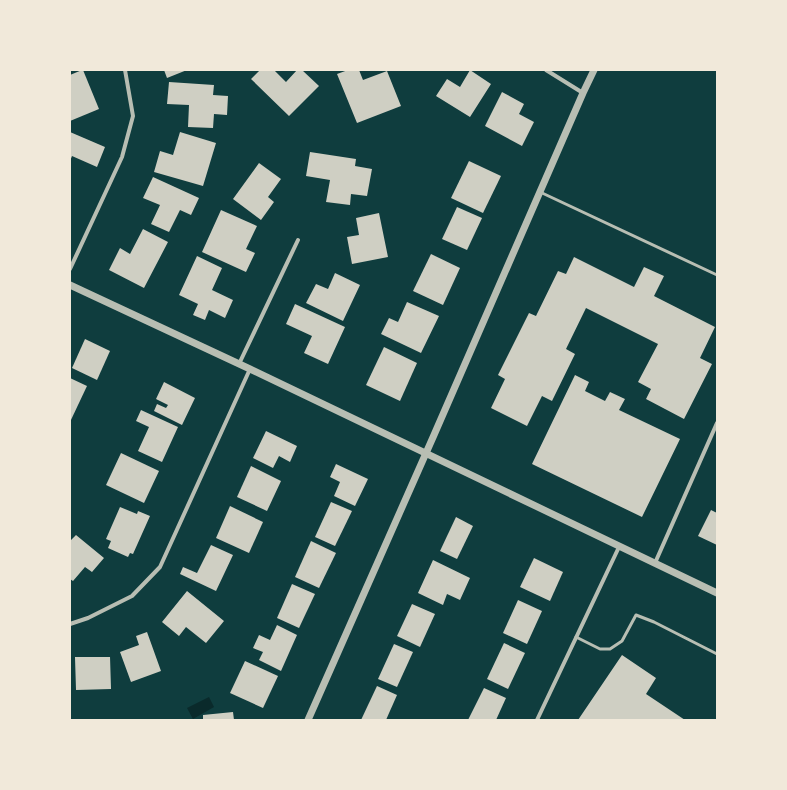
<svg xmlns="http://www.w3.org/2000/svg" width="787" height="790" font-family="'Roboto Condensed',sans-serif">
<style>
.water{fill:#0a2a2b}
.building{fill:#cfcfc3}
.lines{fill:none;stroke-linecap:round;stroke-linejoin:round}
.service{stroke:#b8beb3;stroke-width:3}
.minor{stroke:#b8beb3;stroke-width:4}
.tertiary{stroke:#b8beb3;stroke-width:7}
</style>
<rect width="100%" height="100%" fill="#0f3d3e"/>
<polygon class="water" points="209,697 214,707 193,719 187,708"/>
<g class="building">
<polygon points="82,70 83,70 99,109 70,121 70,75"/>
<polygon points="164,70 187,70 167,78"/>
<polygon points="260,70 274,70 286,82 297,70 302,70 319,86 289,116 251,79"/>
<polygon points="348,70 359,70 363,80 387,71 401,106 357,123 337,74"/>
<polygon points="470,70 491,84 470,117 436,96 447,79 460,87"/>
<polygon points="169,82 214,85 213,95 228,96 227,115 214,114 213,128 188,127 189,105 167,104"/>
<polygon points="502,92 524,104 519,114 534,122 522,146 485,126"/>
<polygon points="70,132 105,147 97,167 72,156 70,161"/>
<polygon points="180,132 216,143 203,186 154,172 160,151 173,155"/>
<polygon points="310,152 356,159 355,166 372,169 367,196 351,194 350,205 326,202 330,180 306,176"/>
<polygon points="469,161 501,176 483,213 451,198"/>
<polygon points="259,163 281,179 268,197 274,202 261,220 233,199"/>
<polygon points="153,177 199,198 191,215 180,210 169,232 151,224 160,205 143,198"/>
<polygon points="457,207 482,218 467,250 442,239"/>
<polygon points="221,210 257,226 246,249 255,253 246,272 202,252"/>
<polygon points="379,213 388,257 352,264 347,237 359,235 356,218"/>
<polygon points="143,229 168,242 144,288 109,270 120,248 130,254"/>
<polygon points="431,254 460,268 443,305 413,291"/>
<polygon points="197,256 222,268 212,290 233,300 225,318 209,310 205,320 193,315 198,304 179,295"/>
<polygon points="574,257 634,287 644,267 664,276 654,296 715,327 700,358 712,364 684,419 646,399 651,389 638,382 658,344 586,308 566,349 575,354 552,401 542,396 527,426 491,408 505,379 498,375 529,313 536,316 558,271 566,274"/>
<polygon points="335,273 360,285 343,321 306,303 316,284 328,289"/>
<polygon points="407,302 439,316 421,353 381,334 389,318 398,322"/>
<polygon points="295,304 345,327 328,364 304,353 312,336 286,324"/>
<polygon points="85,339 110,351 97,380 72,368"/>
<polygon points="384,347 417,363 400,401 366,385"/>
<polygon points="575,375 589,382 585,391 605,401 610,392 625,399 619,410 680,439 642,517 532,464"/>
<polygon points="70,378 87,386 70,422"/>
<polygon points="164,382 195,398 182,425 154,411 157,404 166,408 168,405 156,399"/>
<polygon points="141,410 178,427 162,462 138,451 149,427 136,421"/>
<polygon points="266,431 297,446 290,462 279,456 273,468 253,458"/>
<polygon points="121,453 159,471 144,503 106,485"/>
<polygon points="336,464 368,479 355,506 334,496 340,482 330,477"/>
<polygon points="251,466 281,481 267,511 237,497"/>
<polygon points="331,502 352,511 335,546 315,537"/>
<polygon points="230,506 263,522 249,553 216,538"/>
<polygon points="120,507 137,514 138,511 150,516 133,554 130,553 128,557 108,548 111,541 106,539"/>
<polygon points="711,510 717,513 717,545 698,536"/>
<polygon points="456,517 473,526 457,559 440,551"/>
<polygon points="76,535 104,558 92,572 85,567 73,581 70,579 70,541"/>
<polygon points="311,541 336,553 319,588 295,577"/>
<polygon points="211,545 233,555 216,591 180,574 183,567 197,573"/>
<polygon points="534,558 563,572 550,601 520,587"/>
<polygon points="433,560 470,578 460,600 447,594 443,605 418,593"/>
<polygon points="292,584 315,594 299,628 277,618"/>
<polygon points="187,591 224,621 206,643 186,627 179,636 162,622"/>
<polygon points="518,600 542,611 527,644 503,633"/>
<polygon points="412,604 435,614 420,647 397,636"/>
<polygon points="277,625 297,635 281,671 259,660 263,652 253,648 259,635 270,640"/>
<polygon points="147,632 161,671 131,682 120,652 139,645 136,636"/>
<polygon points="504,643 525,653 508,689 487,679"/>
<polygon points="394,644 413,652 397,687 378,679"/>
<polygon points="622,655 656,678 646,694 685,720 578,720"/>
<polygon points="75,657 110,657 111,689 76,690"/>
<polygon points="245,661 278,676 263,708 230,693"/>
<polygon points="377,686 397,695 386,720 361,720"/>
<polygon points="484,688 506,698 496,720 468,720"/>
<polygon points="233,712 234,720 203,720 203,715"/>
</g>
<g class="lines">
<g class="service">
<polyline points="540,192 717,275"/>
<polyline points="576,637 600,649 610,649 622,641 636,615 654,622 717,654"/>
</g>
<g class="minor">
<polyline points="546,70 583,93"/>
<polyline points="70,269 122,157 133,116 125,70"/>
<polyline points="239,364 298,240"/>
<polyline points="655,563 717,423"/>
<polyline points="70,624 88,618 132,596 160,567 250,369"/>
<polyline points="537,720 619,547"/>
</g>
<g class="tertiary">
<polyline points="70,285 250,369 717,593"/>
<polyline points="308,720 434,435 583,93 594,70"/>
</g>
</g>
<rect width="787" height="790" fill="none" stroke="#f1e9da" stroke-width="142"/>
</svg>
